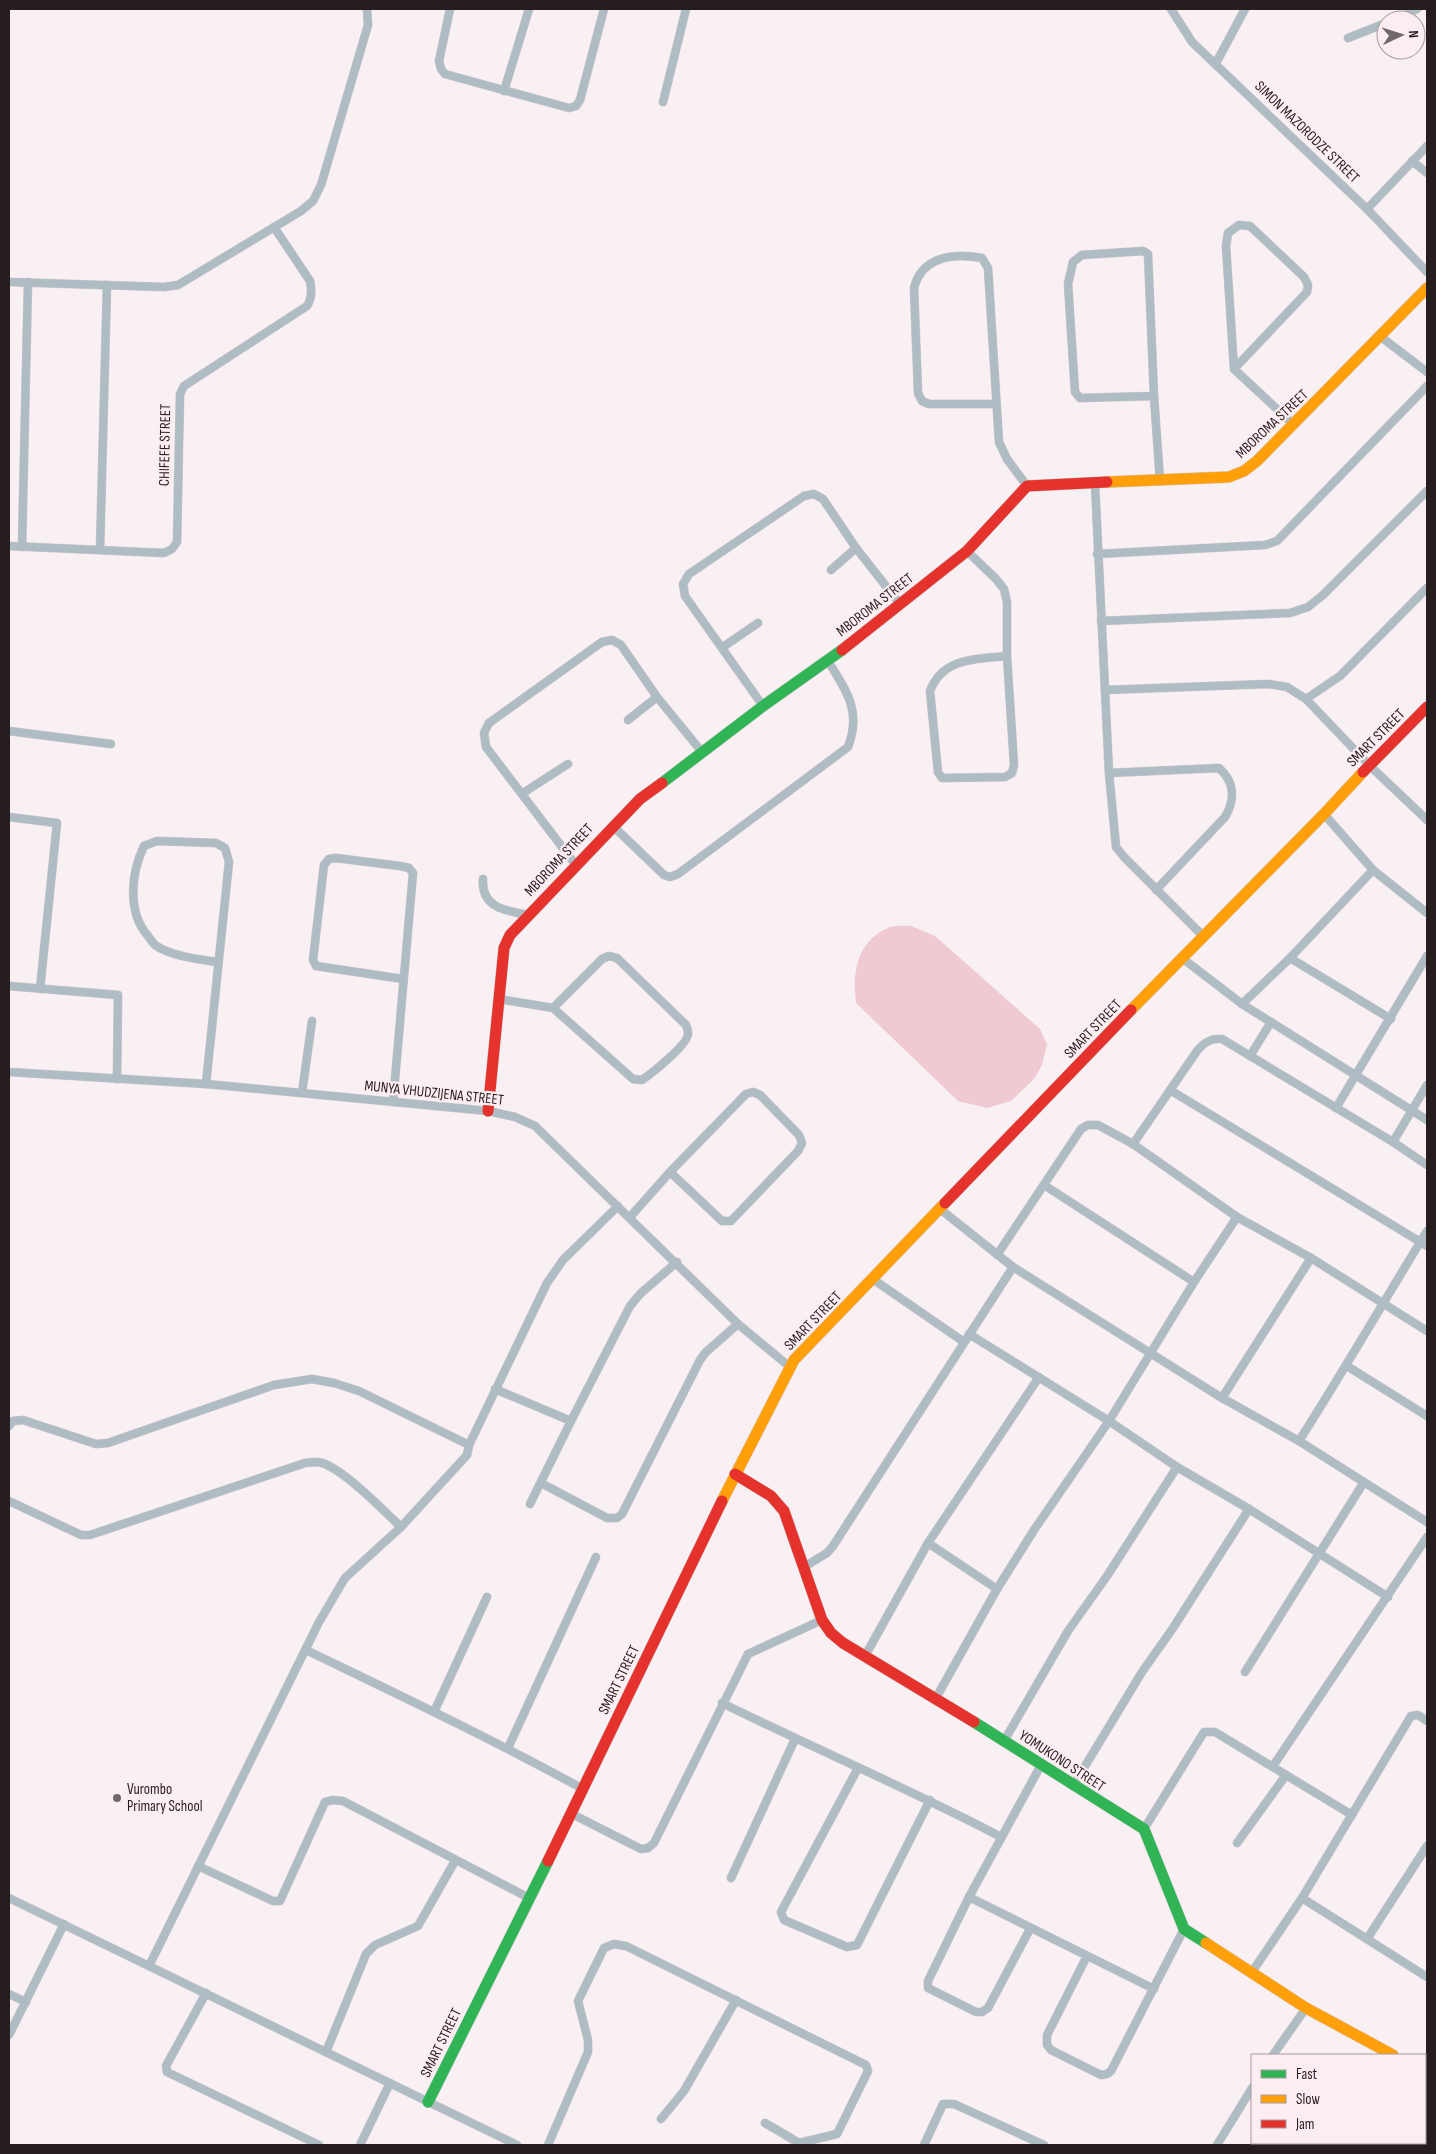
<svg xmlns="http://www.w3.org/2000/svg" width="1436" height="2154" font-family="'Sofia Sans Condensed',sans-serif">
<style>
.green{fill:#efcad2}
.lines{fill:none;stroke-linecap:round;stroke-linejoin:round}
.street-casing{stroke:#d1cbcd;stroke-width:9}
.fast-casing{stroke:#d1cbcd;stroke-width:12}
.slow-casing{stroke:#d1cbcd;stroke-width:12}
.jam-casing{stroke:#d1cbcd;stroke-width:12}
.street{stroke:#afbcc3;stroke-width:8}
.fast{stroke:#30b455;stroke-width:11}
.slow{stroke:#ff9f0a;stroke-width:11}
.jam{stroke:#e5322d;stroke-width:11}
.poi-dot{fill:#706769;stroke:#fcedf0;stroke-width:2}
.labels{text-anchor:middle;dominant-baseline:central;stroke-width:4.5;stroke-linejoin:round;paint-order:stroke}
.street-label{font-size:15px;fill:#261d1f;stroke:#fcedf0}
.poi-label{font-size:15px;fill:#261d1f;stroke:#fcedf0;text-anchor:start}
</style>
<rect width="100%" height="100%" fill="#f8f0f2"/>
<path class="green" d="M911 926 935 936 1040 1029 1047 1044 1042 1065 1034 1079 1011 1101 987 1108 958 1101 856 1003C852 973 857 941 888 928 894 925 904 926 911 926Z"/>
<g class="lines">
<g class="street-casing">
<g id="street">
<polyline points="450,9 439,61 441,69 445,74 569,108 576,106 580,100 604,9"/>
<polyline points="1171,9 1192,42 1367,209 1427,272"/>
<polyline points="1394,20 1417,9"/>
<polyline points="1348,38 1386,23"/>
<polyline points="1216,63 1245,9"/>
<polyline points="504,91 529,9"/>
<polyline points="663,102 686,9"/>
<polyline points="1412,161 1427,173"/>
<polyline points="1367,209 1427,146"/>
<polyline points="9,282 164,287 178,285 301,211 313,201 321,185 368,25 367,9"/>
<polyline points="1381,337 1427,372"/>
<polyline points="1234,369 1226,246 1228,233 1239,225 1250,226 1304,277 1308,285 1307,292 1234,369 1294,425"/>
<polyline points="1154,396 1080,398 1075,392 1068,284 1073,262 1082,255 1143,251 1148,254 1154,396 1160,481"/>
<path d="M996 404H929L922 401 918 393 914 288C922 256 954 253 982 258L988 268 999 442 1007 459 1027 486"/>
<polyline points="1095,484 1109,773 1116,847 1124,857 1204,937"/>
<path d="M9 546 164 553 172 549 177 542 180 394 184 386 307 306C312 298 312 290 310 281L274 227"/>
<polyline points="22,547 28,282"/>
<polyline points="100,550 107,285"/>
<path d="M967 551 996 579 1004 589 1007 602V656L1014 765 1012 773 1005 777 942 778 938 772 930 691C943 657 977 659 1007 656"/>
<polyline points="1097,554 1265,545 1277,541 1427,386"/>
<polyline points="831,570 856,548"/>
<polyline points="1101,621 1290,613 1308,607 1323,595 1427,491"/>
<polyline points="723,647 758,623"/>
<polyline points="1105,690 1268,684 1287,687 1306,699 1369,765 1427,820"/>
<polyline points="1306,699 1340,676 1427,588"/>
<polyline points="763,706 685,596 683,584 689,574 804,496 814,494 823,499 856,548 900,604"/>
<polyline points="628,720 657,697"/>
<polyline points="9,731 111,744"/>
<path d="M1109 773 1219 768C1235 782 1235 800 1225 817L1156 890"/>
<polyline points="523,793 568,764"/>
<polyline points="1324,814 1373,870 1427,913"/>
<polyline points="9,817 57,823 40,989"/>
<path d="M613 826 664 875 670 877 678 874 848 747C862 711 846 690 828 661"/>
<polyline points="575,864 486,747 484,733 489,723 602,642 612,640 621,645 657,697 702,752"/>
<path d="M483 879C481 908 506 911 529 915"/>
<polyline points="1182,958 1242,1004 1427,1120"/>
<polyline points="1290,958 1391,1019"/>
<polyline points="9,986 118,995 117,1079"/>
<path d="M499 999 553 1008 633 1079 642 1080C652 1073 689 1044 688 1033 688 1030 687 1027 686 1025L617 958 609 956 602 959 553 1008"/>
<polyline points="1242,1004 1290,958 1373,870"/>
<polyline points="1250,1056 1271,1022"/>
<polyline points="9,1072 206,1084 488,1111 515,1117 535,1126 738,1324 790,1367"/>
<path d="M206 1084 229 862 225 848 216 843 157 841 144 846C131 873 127 912 148 936 151 940 154 945 158 947 176 957 198 959 217 962"/>
<polyline points="1170,1090 1427,1246"/>
<polyline points="302,1093 312,1021"/>
<polyline points="393,1102 413,873 409,868 400,866 336,858 329,859 324,865 313,960 316,966 403,979"/>
<polyline points="1336,1108 1427,956"/>
<polyline points="1393,1142 1427,1085"/>
<path d="M1133 1144 1197 1051C1204 1042 1211 1038 1222 1039L1393 1142 1427 1165"/>
<polyline points="1044,1185 1194,1282"/>
<polyline points="940,1209 1013,1267 1222,1398 1299,1441 1427,1522"/>
<polyline points="630,1217 670,1172 746,1094 753,1092 760,1095 799,1135 802,1143 798,1151 731,1221 722,1221 670,1172"/>
<polyline points="997,1255 1081,1129 1088,1125 1098,1125 1133,1144 1237,1217 1311,1258 1427,1331"/>
<polyline points="874,1280 964,1342"/>
<polyline points="969,1334 1109,1421 1177,1467 1249,1509 1388,1597"/>
<polyline points="1347,1366 1427,1416"/>
<polyline points="495,1389 571,1421 630,1306 641,1293 677,1262"/>
<polyline points="1222,1398 1311,1258"/>
<polyline points="9,1426 13,1421 23,1420 96,1444 108,1443 274,1385 312,1379 334,1383 359,1391 469,1445"/>
<path d="M1299 1441C1343 1372 1384 1301 1427 1231"/>
<polyline points="541,1483 607,1518 617,1518 622,1514 700,1360 706,1352 738,1324"/>
<path d="M9 1501 81 1535H90L305 1463C312 1462 318 1461 325 1464 347 1473 383 1510 401 1527"/>
<polyline points="530,1504 571,1421"/>
<polyline points="928,1543 1039,1377"/>
<polyline points="804,1567 827,1553 833,1546 1013,1267"/>
<polyline points="997,1589 1034,1530 1109,1421 1194,1282 1237,1217"/>
<path d="M306 1650C399 1695 492 1739 583 1789"/>
<polyline points="865,1656 928,1543 997,1589 936,1698"/>
<polyline points="1245,1672 1364,1482"/>
<path d="M722 1703C815 1749 910 1789 1001 1837"/>
<polyline points="434,1712 487,1597"/>
<polyline points="1004,1741 1068,1631 1107,1576 1177,1467"/>
<polyline points="508,1748 596,1557"/>
<polyline points="1273,1766 1427,1537"/>
<polyline points="858,1768 781,1912 784,1920 847,1947 857,1945 930,1800"/>
<polyline points="1073,1786 1142,1672 1173,1628 1249,1509"/>
<polyline points="570,1813 641,1849 648,1848 654,1843 748,1654 822,1620"/>
<polyline points="1144,1829 1204,1732 1215,1732 1352,1815"/>
<polyline points="1237,1843 1286,1775"/>
<polyline points="198,1866 273,1901 280,1901 325,1802 333,1800 343,1801 529,1898"/>
<polyline points="731,1878 795,1739"/>
<polyline points="969,1897 1154,1989"/>
<polyline points="9,1898 517,2145"/>
<polyline points="1302,1898 1427,1977"/>
<polyline points="1030,1929 988,2008 982,2012 976,2012 928,1988 928,1981 969,1897 1041,1765"/>
<polyline points="1367,1939 1427,1846"/>
<polyline points="1087,1956 1047,2035 1047,2045 1051,2050 1101,2075 1107,2074 1111,2071 1184,1929"/>
<polyline points="149,1966 319,1622 345,1578 401,1527 467,1455 469,1445 547,1283 563,1260 618,1206"/>
<polyline points="1252,1972 1302,1898 1411,1716 1418,1715 1427,1721"/>
<polyline points="206,1993 166,2066 167,2072 319,2145"/>
<polyline points="9,1994 26,2002"/>
<polyline points="9,2035 64,1924"/>
<polyline points="326,2052 366,1954 375,1945 418,1926 455,1861"/>
<polyline points="1273,2055 1306,2008"/>
<polyline points="1425,2069 1427,2070"/>
<polyline points="661,2119 684,2091 736,2000"/>
<polyline points="765,2123 799,2143"/>
<polyline points="1409,2143 1410,2145"/>
<polyline points="360,2145 390,2083"/>
<polyline points="548,2145 588,2052 588,2040 578,2001 604,1948 614,1944 626,1946 866,2065 868,2071 837,2134 799,2143 799,2145"/>
<polyline points="924,2145 943,2104 954,2104 1044,2145"/>
<polyline points="1217,2145 1252,2088"/>
<polyline points="1305,2145 1306,2143"/>
</g>
</g>
<g class="fast-casing">
<g id="fast">
<polyline points="662,783 763,706 842,650"/>
<polyline points="974,1722 1144,1829 1184,1929 1206,1943"/>
<polyline points="428,2102 548,1861"/>
</g>
</g>
<g class="slow-casing">
<g id="slow">
<polyline points="1107,482 1229,477 1244,471 1257,461 1427,288"/>
<polyline points="1131,1010 1324,814 1363,772"/>
<polyline points="722,1501 794,1360 945,1203"/>
<polyline points="1206,1943 1306,2008 1393,2055"/>
</g>
</g>
<g class="jam-casing">
<g id="jam">
<polyline points="842,650 967,551 1027,486 1107,482"/>
<polyline points="1363,772 1427,707"/>
<polyline points="488,1111 504,948 510,935 640,799 662,783"/>
<polyline points="945,1203 1131,1010"/>
<polyline points="735,1474 771,1496 784,1511 822,1620 831,1633 843,1643 974,1722"/>
<polyline points="548,1861 722,1501"/>
</g>
</g>
<use href="#street" class="street"/>
<use href="#fast" class="fast"/>
<use href="#slow" class="slow"/>
<use href="#jam" class="jam"/>
</g>
<circle class="poi-dot" cx="117" cy="1798" r="5"/>
<g class="labels">
<g class="street-label">
<text transform="translate(1307 132) rotate(44)">SIMON MAZORODZE STREET</text>
<text transform="translate(1272 424) rotate(-43)">MBOROMA STREET</text>
<text transform="translate(165 445) rotate(-89)">CHIFEFE STREET</text>
<text transform="translate(875 605) rotate(-38)">MBOROMA STREET</text>
<text transform="translate(1376 738) rotate(-45)">SMART STREET</text>
<text transform="translate(559 860) rotate(-47)">MBOROMA STREET</text>
<text transform="translate(1093 1029) rotate(-46)">SMART STREET</text>
<text transform="translate(434 1093) rotate(6)">MUNYA VHUDZIJENA STREET</text>
<text transform="translate(813 1321) rotate(-46)">SMART STREET</text>
<text transform="translate(619 1680) rotate(-64)">SMART STREET</text>
<text transform="translate(1062 1761) rotate(33)">YOMUKONO STREET</text>
<text transform="translate(441 2043) rotate(-64)">SMART STREET</text>
</g>
<g class="poi-label">
<text x="127" y="1789">Vurombo<tspan x="127" dy="17">Primary School</tspan></text>
</g>
</g>
<rect width="1436" height="2154" fill="none" stroke="#261d1f" stroke-width="20"/>
<rect x="1251" y="2054" width="175" height="90" fill="#fcedf0" stroke="#a69a9c"/>
<rect x="1261" y="2070" width="25" height="8" fill="#30b455" stroke="#a69a9c"/>
<text x="1296" y="2079" font-size="15" fill="#261d1f">Fast</text>
<rect x="1261" y="2095" width="25" height="8" fill="#ff9f0a" stroke="#a69a9c"/>
<text x="1296" y="2104" font-size="15" fill="#261d1f">Slow</text>
<rect x="1261" y="2120" width="25" height="8" fill="#e5322d" stroke="#a69a9c"/>
<text x="1296" y="2129" font-size="15" fill="#261d1f">Jam</text>
<g transform="translate(1401 35) rotate(86)"><circle r="24" fill="#fcedf0" stroke="#a69a9c"/>
<path d="M0-4L9 19L0 12L-9 19Z" fill="#706769"/>
<text y="-8" font-size="14" font-weight="bold" text-anchor="middle" fill="#261d1f">N</text>
</g>
</svg>
